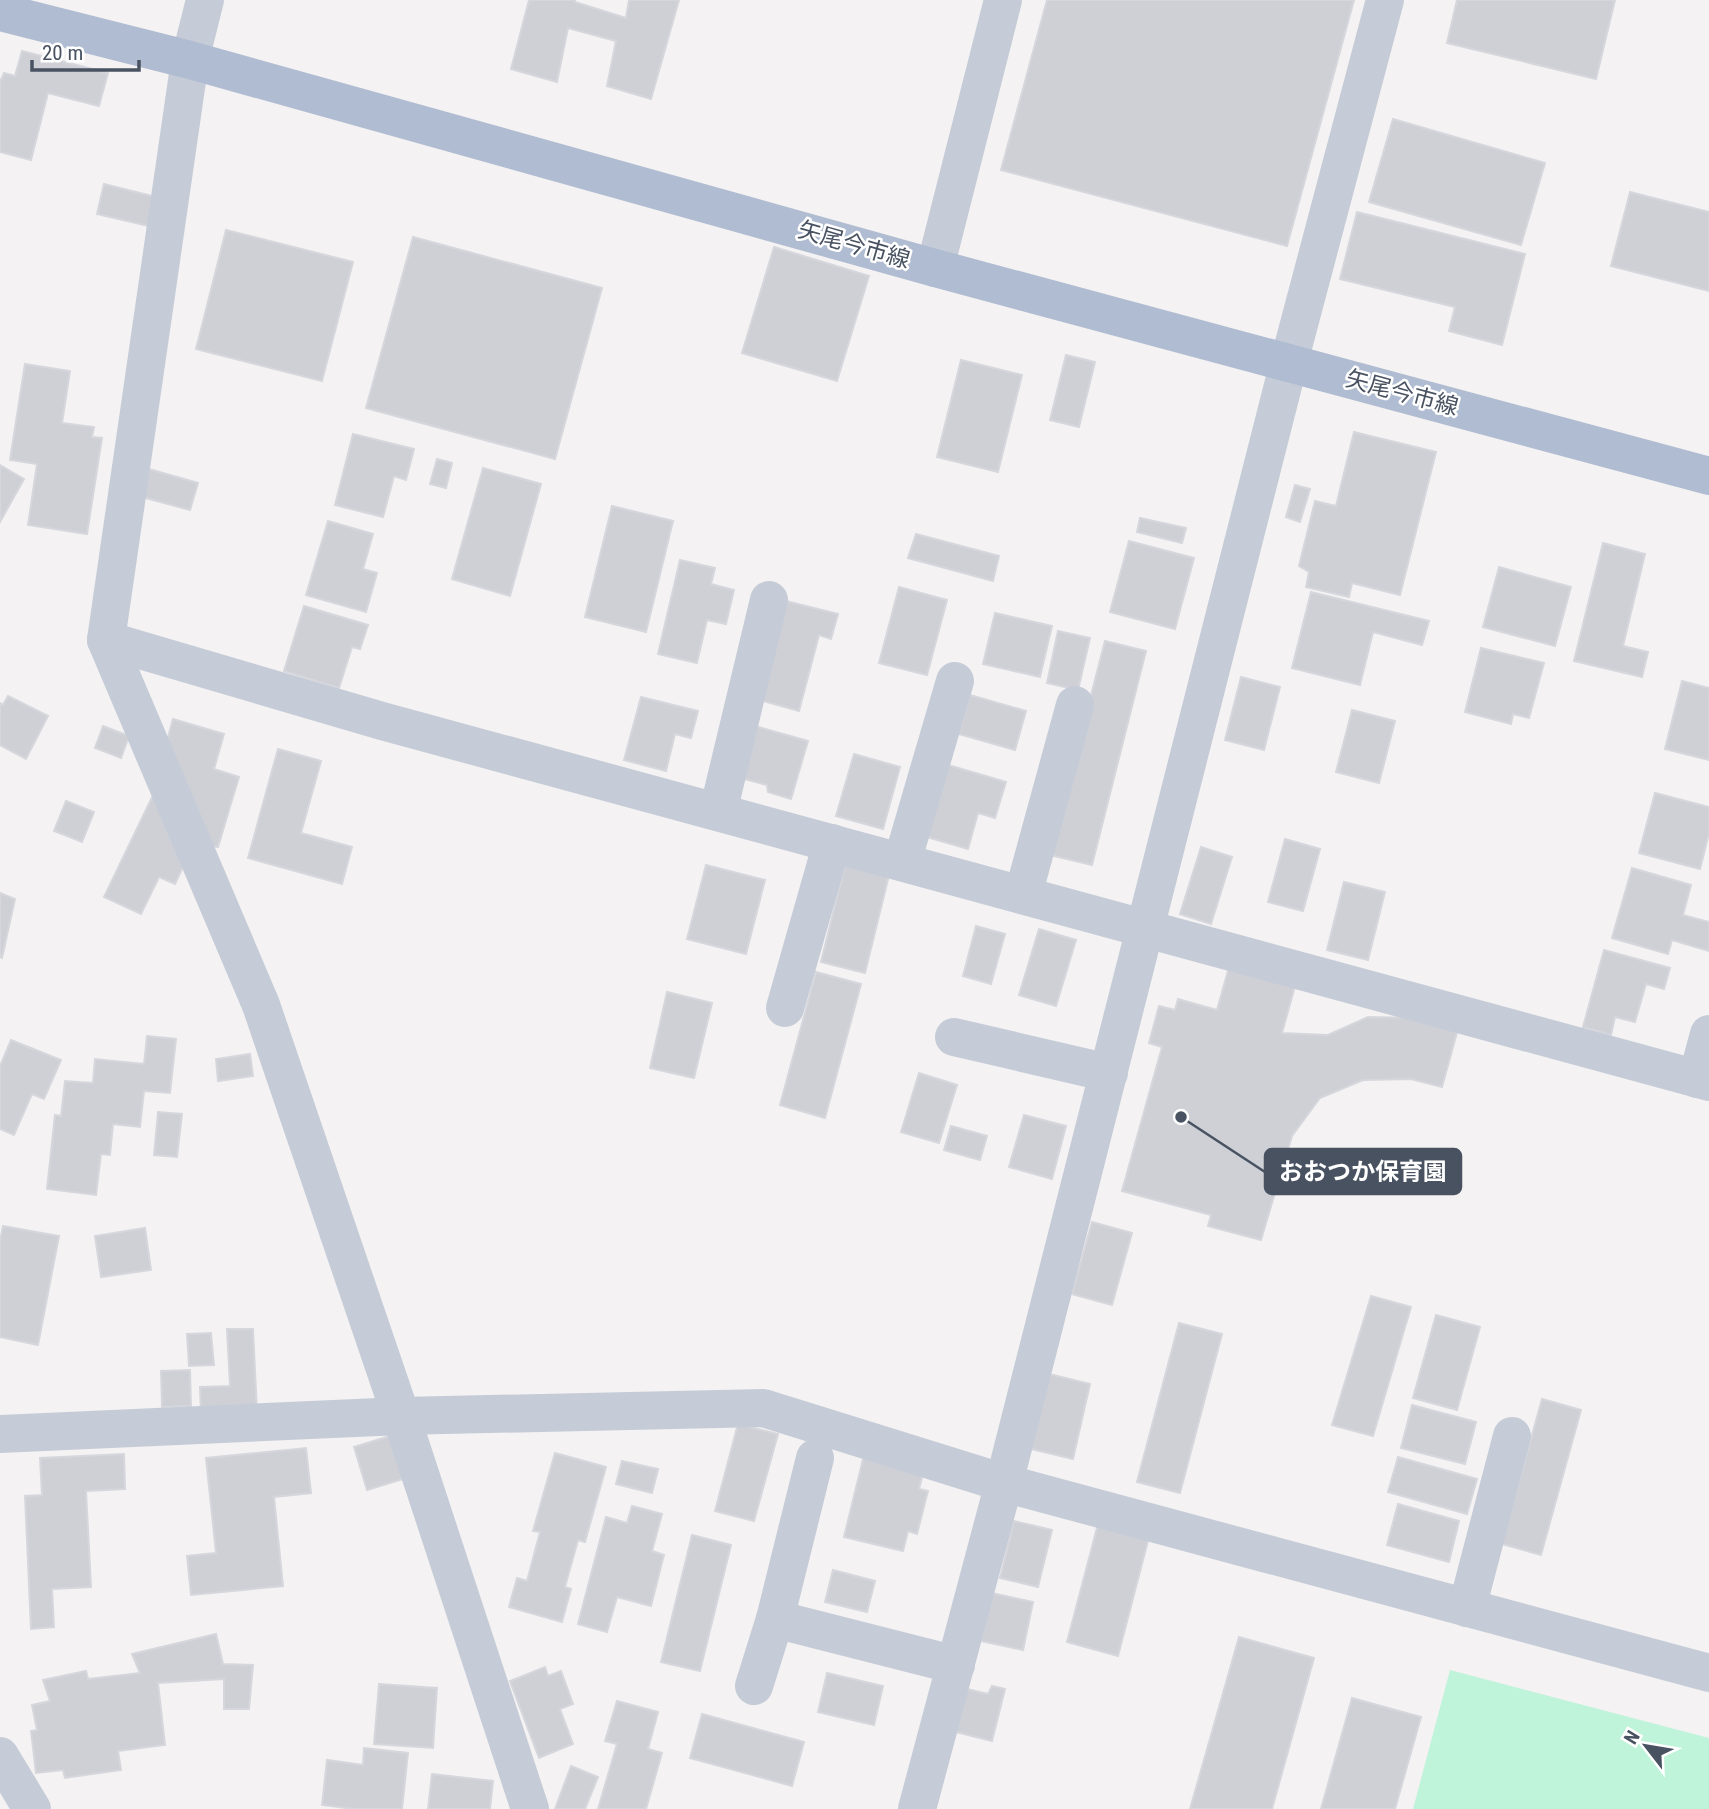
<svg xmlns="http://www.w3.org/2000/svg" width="1709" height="1809" font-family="'Roboto Condensed','Noto Sans JP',sans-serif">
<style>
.green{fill:#bff3da}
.building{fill:#ced0d6;stroke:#d6d7dd;stroke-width:2}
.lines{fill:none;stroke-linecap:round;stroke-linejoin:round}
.minor{stroke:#c5ccd7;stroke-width:38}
.major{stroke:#b0bcd1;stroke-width:38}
.labels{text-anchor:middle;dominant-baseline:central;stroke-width:5;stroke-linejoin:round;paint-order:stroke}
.street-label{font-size:23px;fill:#485261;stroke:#fff}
.leader{fill:none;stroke:#485261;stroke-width:2.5}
.callout-dot{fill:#485261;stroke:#fff;stroke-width:2.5}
.callout{fill:#485261;stroke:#485261;stroke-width:2.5}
.callout-label{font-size:24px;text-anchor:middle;font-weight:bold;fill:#fff}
</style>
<rect width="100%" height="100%" fill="#f4f2f2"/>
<polygon class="green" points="1450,1670 1709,1738 1709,1809 1413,1809"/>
<g class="building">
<polygon points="529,0 575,0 575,2 626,18 629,0 679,0 651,99 607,86 616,41 568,28 557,82 511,69"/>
<polygon points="1047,0 1354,0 1287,246 1001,170"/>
<polygon points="1457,0 1615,0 1596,79 1447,43"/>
<polygon points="22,51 108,73 99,106 48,93 31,160 0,152 0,82 4,73 15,76"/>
<polygon points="1393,119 1545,163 1521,245 1369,202"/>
<polygon points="104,184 160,198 153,227 97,214"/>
<polygon points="1630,192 1709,212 1709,291 1611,266"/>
<polygon points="1357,212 1525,254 1502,345 1449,331 1455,307 1340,279"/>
<polygon points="226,230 353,262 322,381 196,349"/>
<polygon points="413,237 602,288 555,459 366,408"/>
<polygon points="774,247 869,276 837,381 742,353"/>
<polygon points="1066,355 1095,362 1079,427 1050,420"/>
<polygon points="961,360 1022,375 998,472 937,457"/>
<polygon points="25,364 70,371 62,423 94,427 92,437 102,438 87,534 28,525 37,464 10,460"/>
<polygon points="1354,432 1436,452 1400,595 1352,583 1349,597 1306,587 1309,572 1299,566 1315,501 1336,506"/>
<polygon points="353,434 414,449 406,480 394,476 383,517 335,505"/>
<polygon points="437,459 452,463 446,488 430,484"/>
<polygon points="0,465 24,479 0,522"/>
<polygon points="483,468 541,484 510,596 452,579"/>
<polygon points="149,469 198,483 190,510 142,497"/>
<polygon points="1295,485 1310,489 1300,522 1286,517"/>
<polygon points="612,506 673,521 646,632 585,617"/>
<polygon points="1140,518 1186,528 1182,543 1137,532"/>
<polygon points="328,521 373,534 363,569 377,573 366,612 306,595"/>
<polygon points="916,534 999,556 993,581 908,558"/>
<polygon points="1129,541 1194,558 1175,629 1110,612"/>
<polygon points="1603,543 1645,554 1623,646 1648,652 1642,677 1574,661"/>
<polygon points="680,560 715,568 711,584 734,590 726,624 707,620 697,663 658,654"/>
<polygon points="1499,567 1571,587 1555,646 1483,627"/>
<polygon points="899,587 947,600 927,675 879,663"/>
<polygon points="1311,592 1429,621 1422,645 1373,632 1360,685 1292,668"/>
<polygon points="782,600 838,614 831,639 819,635 799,711 756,699"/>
<polygon points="304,606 368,625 360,649 352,647 339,688 284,671"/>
<polygon points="995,613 1052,626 1040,677 983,664"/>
<polygon points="1058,631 1090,638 1078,690 1047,683"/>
<polygon points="1105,641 1146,651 1092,865 1050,855"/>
<polygon points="1481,648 1544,663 1529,718 1513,714 1511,724 1465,712"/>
<polygon points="1241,677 1280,687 1264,750 1225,740"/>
<polygon points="1682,681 1709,688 1709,760 1665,749"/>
<polygon points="970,695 1026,711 1015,750 959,734"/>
<polygon points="8,696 48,716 26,759 0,745 0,703 3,705"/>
<polygon points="641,697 698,711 691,738 675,734 666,771 624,760"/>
<polygon points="1352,710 1395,721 1379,783 1336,772"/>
<polygon points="173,719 224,734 214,769 239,777 218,847 208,845 167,741"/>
<polygon points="103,726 129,736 121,758 95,748"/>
<polygon points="755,726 808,741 791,799 768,792 767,785 741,778"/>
<polygon points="278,749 321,761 301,833 352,847 342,884 248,858"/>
<polygon points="854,754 900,767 883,829 836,816"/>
<polygon points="948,765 1006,782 995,818 978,813 968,849 927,837"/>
<polygon points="155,791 191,850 175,884 159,877 141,914 104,897"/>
<polygon points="1655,793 1709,807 1709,833 1700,869 1639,853"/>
<polygon points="66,801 94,812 82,842 54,831"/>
<polygon points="1285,839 1320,849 1303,911 1268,902"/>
<polygon points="1201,847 1232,857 1211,924 1180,914"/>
<polygon points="846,861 890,871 865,973 821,962"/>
<polygon points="706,865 765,880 746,954 687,939"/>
<polygon points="1632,868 1691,885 1683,915 1709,922 1709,951 1672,940 1668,954 1612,938"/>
<polygon points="1344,882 1385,892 1368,960 1327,950"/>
<polygon points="0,893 15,899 2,958 0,957"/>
<polygon points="976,926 1005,934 991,984 963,976"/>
<polygon points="1039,929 1076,940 1056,1006 1019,995"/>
<polygon points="1604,950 1670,968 1664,989 1646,984 1635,1022 1615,1017 1611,1035 1583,1027"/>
<polygon points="1229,967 1295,986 1282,1033 1328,1035 1368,1017 1416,1018 1458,1029 1442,1087 1411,1079 1363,1080 1320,1098 1292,1136 1261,1240 1208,1226 1211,1215 1122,1191 1162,1047 1149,1043 1159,1006 1175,1010 1178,999 1217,1010"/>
<polygon points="816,972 861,984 825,1118 780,1105"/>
<polygon points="667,992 712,1003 694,1078 650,1068"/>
<polygon points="147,1036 176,1039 170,1093 144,1091 140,1127 113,1124 110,1155 101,1154 96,1195 47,1189 55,1115 61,1116 65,1081 93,1083 95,1059 144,1064"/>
<polygon points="11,1040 61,1060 44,1099 32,1094 14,1135 0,1129 0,1066"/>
<polygon points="250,1054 253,1076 218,1081 216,1059"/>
<polygon points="919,1073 957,1085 939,1143 901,1132"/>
<polygon points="158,1112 182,1114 177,1157 154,1155"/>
<polygon points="1024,1115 1066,1126 1052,1179 1009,1167"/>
<polygon points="951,1126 987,1136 980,1160 944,1150"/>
<polygon points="1092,1222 1132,1233 1112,1305 1072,1294"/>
<polygon points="3,1226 59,1236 38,1345 0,1337 0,1241"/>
<polygon points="145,1228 151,1270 101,1277 95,1236"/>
<polygon points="1371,1296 1411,1307 1373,1436 1332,1425"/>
<polygon points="1436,1315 1480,1327 1457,1410 1413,1398"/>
<polygon points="1179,1323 1222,1334 1180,1493 1137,1482"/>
<polygon points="227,1329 253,1329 257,1413 201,1415 200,1387 230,1386"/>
<polygon points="211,1333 214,1365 189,1366 187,1334"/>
<polygon points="190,1370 191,1406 162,1407 161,1371"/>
<polygon points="1045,1373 1090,1384 1073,1459 1027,1448"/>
<polygon points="1542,1399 1581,1410 1541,1555 1502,1544"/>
<polygon points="1412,1405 1476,1422 1465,1464 1401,1448"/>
<polygon points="738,1424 778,1434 754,1521 715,1511"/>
<polygon points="393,1435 406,1478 367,1490 354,1447"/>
<polygon points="306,1448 311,1493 274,1497 283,1586 191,1595 187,1556 216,1553 206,1458"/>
<polygon points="555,1453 606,1467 585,1542 578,1540 565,1587 571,1589 562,1622 509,1607 517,1578 527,1581 540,1532 533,1531"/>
<polygon points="124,1454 125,1489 86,1491 91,1587 52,1589 54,1627 31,1629 25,1496 42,1495 40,1458"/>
<polygon points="864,1455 924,1469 919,1489 928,1491 917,1534 908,1531 903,1551 844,1537"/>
<polygon points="1398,1457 1477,1479 1467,1514 1388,1492"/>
<polygon points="622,1461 658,1469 652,1493 616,1484"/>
<polygon points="1398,1504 1459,1521 1449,1562 1387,1545"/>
<polygon points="632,1506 662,1514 652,1551 664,1555 651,1606 617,1597 607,1632 578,1624 606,1517 627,1523"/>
<polygon points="1014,1521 1052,1530 1038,1587 1000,1578"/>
<polygon points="1098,1524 1149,1537 1118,1656 1067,1642"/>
<polygon points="692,1535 731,1545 700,1671 661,1662"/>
<polygon points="833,1570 875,1581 867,1612 825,1602"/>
<polygon points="992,1593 1033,1602 1023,1650 981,1641"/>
<polygon points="216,1634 223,1664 253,1665 249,1709 224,1709 224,1679 158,1683 165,1745 118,1751 121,1770 65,1778 63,1770 36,1773 31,1731 37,1730 32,1705 50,1701 43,1680 86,1671 88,1679 140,1673 132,1654"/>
<polygon points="1239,1637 1314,1658 1272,1809 1190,1809"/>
<polygon points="545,1667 548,1676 561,1671 573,1704 560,1709 573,1744 539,1758 510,1681"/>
<polygon points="827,1673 883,1686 874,1725 818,1712"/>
<polygon points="379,1684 437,1688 433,1748 374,1744"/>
<polygon points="992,1686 1005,1689 992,1741 956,1732 967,1689 988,1694"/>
<polygon points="1352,1698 1421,1717 1395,1809 1321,1809"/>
<polygon points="617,1701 658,1712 648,1749 662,1753 646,1809 598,1809 617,1744 605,1741"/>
<polygon points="702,1714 804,1742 792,1786 690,1758"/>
<polygon points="364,1748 408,1753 402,1809 354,1809 322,1805 327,1760 363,1765"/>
<polygon points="571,1766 598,1777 585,1809 555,1809"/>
<polygon points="432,1774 493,1781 490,1809 428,1809"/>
</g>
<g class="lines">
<g class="minor">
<polyline points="205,0 190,60 106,640 261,1005 401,1416 530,1809"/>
<polyline points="935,268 1003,0"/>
<polyline points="106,640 382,721 1709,1082"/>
<polyline points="718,812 769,600"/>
<polyline points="902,862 955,681"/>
<polyline points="1023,895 1075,705"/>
<polyline points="785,1008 832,843"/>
<polyline points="954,1037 1109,1073"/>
<polyline points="1697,1079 1709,1034"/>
<polyline points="0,1434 401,1416 763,1408 1004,1483 1709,1673"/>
<polyline points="1467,1608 1512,1436"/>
<polyline points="775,1619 956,1665"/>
<polyline points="754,1686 775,1619 815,1458"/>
<polyline points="0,1756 32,1809"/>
<polyline points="917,1809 1004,1483 1289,362 1385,0"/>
</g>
<polyline class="major" points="0,12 190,60 935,268 1709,476"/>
</g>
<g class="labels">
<g class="street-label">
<text transform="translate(854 245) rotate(16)">矢尾今市線</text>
<text transform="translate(1402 393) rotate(15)">矢尾今市線</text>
</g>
</g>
<path class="leader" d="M1181 1117L1265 1172"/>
<circle class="callout-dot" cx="1181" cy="1117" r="7"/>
<rect class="callout" x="1265" y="1149" width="196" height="45" rx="7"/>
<g class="callout-label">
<text x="1363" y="1180">おおつか保育園</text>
</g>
<g transform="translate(1646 1746) rotate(301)" stroke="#ffffff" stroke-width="5" paint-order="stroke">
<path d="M0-5L12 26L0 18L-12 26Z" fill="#485261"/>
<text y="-10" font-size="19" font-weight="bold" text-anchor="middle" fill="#485261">N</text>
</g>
<path d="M32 60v10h107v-10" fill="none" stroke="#485261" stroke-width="3.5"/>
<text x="42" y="60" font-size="21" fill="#485261" stroke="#ffffff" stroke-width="5" paint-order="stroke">20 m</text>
</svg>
